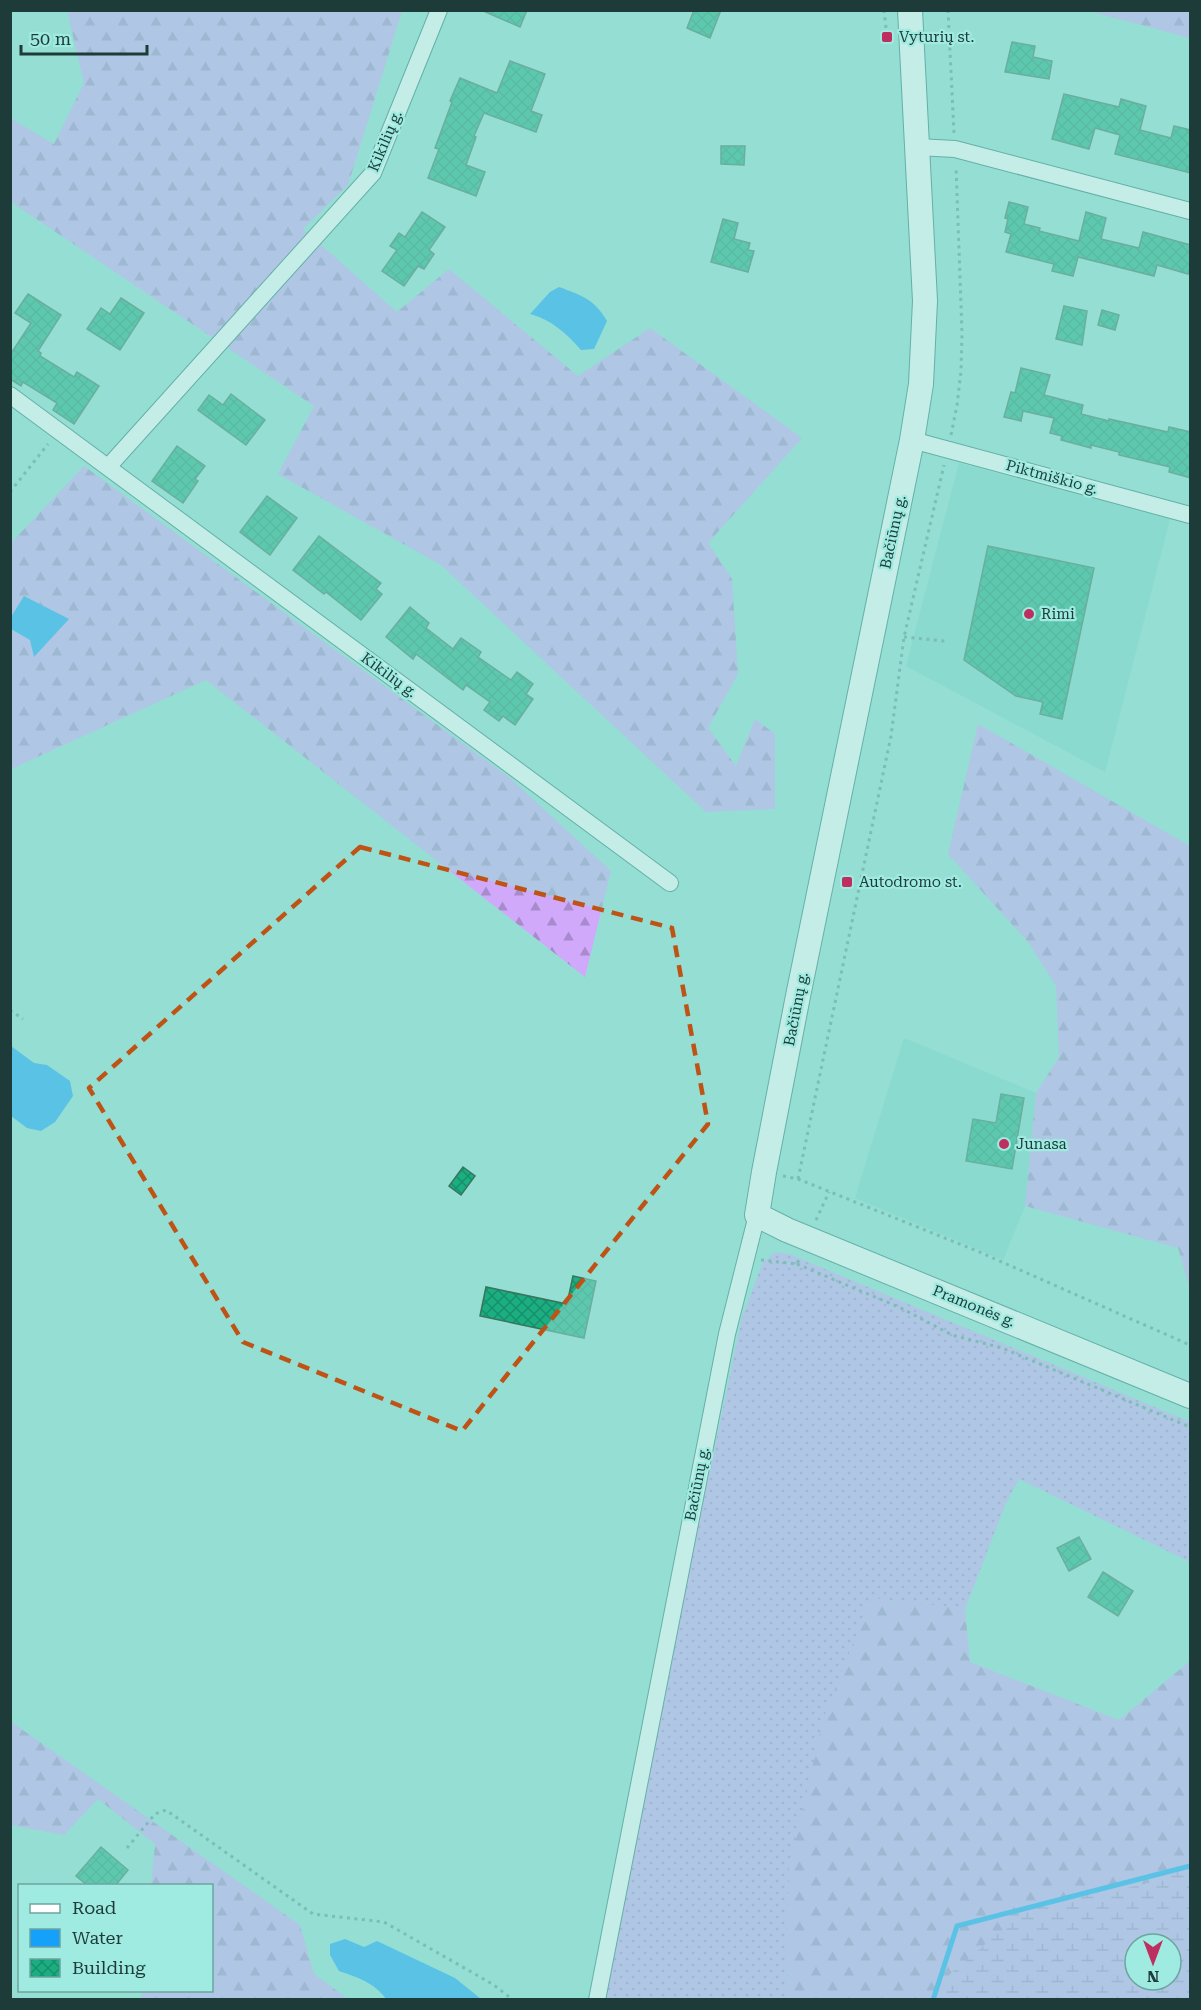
<svg xmlns="http://www.w3.org/2000/svg" width="1201" height="2010" font-family="'Roboto Serif',serif">
<style>
.built{fill:#7fd4c9}
.grass{fill:url(#grass-dots)}
.forest{fill:url(#forest-firs)}
.wetland{fill:url(#wetland-marsh);fill-rule:evenodd}
.water{fill:#15a0f9}
.lines{fill:none;stroke-linecap:round;stroke-linejoin:round}
.stream{stroke:#15a0f9;stroke-width:5}
.building{fill:url(#building-cross-hatch);stroke:#38755c;stroke-width:1.5}
.minor-casing{stroke:#2d7971;stroke-width:18}
.secondary-casing{stroke:#2d7971;stroke-width:26}
.path{stroke:#5f968f;stroke-width:3;stroke-dasharray:3 4.5;stroke-linecap:butt}
.minor{stroke:#fff;stroke-width:16}
.secondary{stroke:#fff;stroke-width:24}
.marked{fill:none;stroke:#bf5315;stroke-width:4.5;stroke-dasharray:12 8;stroke-linejoin:round}
.poi-dot{fill:#bd2f5f;stroke:#a0ebe1;stroke-width:2}
.labels{text-anchor:middle;dominant-baseline:central;stroke-width:4.5;stroke-linejoin:round;paint-order:stroke}
.poi-label{font-size:15px;fill:#1d3c39;stroke:#a0ebe1;text-anchor:start}
.street-label{font-size:15px;fill:#1d3c39;stroke:#a0ebe1}
</style>
<defs>
<pattern id="grass-dots" width="8" height="8" patternUnits="userSpaceOnUse" patternTransform="scale(1.5)"><rect width="8" height="8" fill="#d0a9fb"/><path d="M2 2h.1M6 6h.1" fill="none" stroke="#a88bcc" stroke-width="1.8" stroke-linecap="round"/></pattern>
<pattern id="forest-firs" width="22" height="20" patternUnits="userSpaceOnUse" patternTransform="scale(1.5)"><rect width="22" height="20" fill="#d0a9fb"/><path d="M5 1l3.5 6h-7zM16 11l3.5 6h-7z" fill="#a88bcc"/></pattern>
<pattern id="wetland-marsh" width="20" height="14" patternUnits="userSpaceOnUse" patternTransform="scale(1.5)"><rect width="20" height="14" fill="#d0a9fb"/><path d="M1 5h8M5 5V1M11 12h8M15 12V8" fill="none" stroke="#a88bcc"/></pattern>
<pattern id="building-cross-hatch" width="8" height="8" patternUnits="userSpaceOnUse" patternTransform="scale(1.5)"><rect width="8" height="8" fill="#1aae81"/><path d="M0 0l8 8M0 8l8-8" fill="none" stroke="#178f6b"/></pattern>
</defs>
<rect width="100%" height="100%" fill="#94ded4"/>
<g class="built">
<polygon points="959,463 1170,519 1105,772 906,666"/>
<polygon points="904,1038 1036,1093 1025,1206 1003,1260 855,1198"/>
</g>
<polygon class="grass" points="776,1252 789,1254 1190,1422 1190,1562 1019,1479 1006,1503 965,1609 871,1598 789,1870 787,1999 599,2000 742,1317 763,1262"/>
<g class="forest">
<polygon points="67,11 402,11 348,185 303,229 397,312 449,269 578,376 650,328 802,438 708,543 732,579 738,674 708,728 736,766 755,719 775,734 775,809 706,812 441,565 278,474 314,406 11,202 10,118 54,144 84,83"/>
<polygon points="1089,11 1190,11 1190,38"/>
<polygon points="84,466 510,778 611,871 585,977 206,680 11,769 11,629 31,640 34,656 25,597 11,617 11,543"/>
<polygon points="978,724 1190,846 1190,1289 1178,1248 1025,1206 1036,1093 1059,1057 1056,986 1028,942 948,854"/>
<polygon points="871,1598 965,1609 970,1662 1119,1720 1190,1661 1190,1848 1167,1879 1126,1888 950,1974 942,1999 787,2000 789,1870 824,1716"/>
<polygon points="10,1721 300,1925 314,1974 348,1999 141,1999 142,1991 212,1990 212,1886 151,1885 155,1844 98,1799 64,1835 11,1825"/>
</g>
<path class="wetland" d="M1190 1848V1999H942L950 1974 1033 1904 1126 1888 1167 1879ZM1135 1944H1171V1980H1135Z"/>
<g class="water">
<path d="M559 287C583 296 594 299 607 321L594 349 581 350C566 333 552 320 530 314L550 292Z"/>
<polygon points="24,596 69,619 34,657 30,640 11,629 11,617"/>
<polygon points="11,1046 34,1063 47,1065 70,1081 73,1096 55,1122 41,1131 27,1128 11,1116"/>
<path d="M345 1939 364 1947 377 1941 455 1978 481 1999H386C375 1983 357 1977 339 1971L330 1955V1944Z"/>
</g>
<g class="lines">
<polyline class="stream" points="933,2000 957,1926 1190,1866"/>
</g>
<g class="building">
<polygon points="481,10 527,10 520,27"/>
<polygon points="694,10 721,10 710,38 687,28"/>
<polygon points="1012,42 1035,46 1033,57 1052,61 1049,79 1005,72"/>
<polygon points="510,61 545,74 531,111 542,115 536,132 484,113 474,136 476,137 466,165 485,172 476,196 428,178 439,149 435,148 452,102 450,101 460,78 497,93"/>
<polygon points="1064,94 1119,107 1121,99 1146,106 1140,130 1171,138 1174,126 1191,130 1191,173 1115,154 1120,135 1095,128 1089,149 1052,139"/>
<polygon points="721,146 745,146 744,165 721,164"/>
<polygon points="1009,202 1028,207 1024,224 1040,228 1039,231 1079,241 1086,212 1106,218 1101,239 1139,248 1143,232 1191,245 1191,264 1188,274 1157,265 1154,276 1078,257 1073,276 1052,271 1054,264 1006,252 1011,234 1005,232 1008,219 1005,218"/>
<polygon points="422,212 445,227 429,250 434,254 424,269 418,266 404,286 382,271 397,250 390,246 399,233 405,237"/>
<polygon points="723,219 738,223 734,239 750,243 748,250 754,251 748,272 711,262"/>
<polygon points="28,294 61,315 38,351 41,353 40,356 74,377 77,372 99,386 74,424 53,410 57,403 23,382 21,386 10,379 10,355 31,323 15,313"/>
<polygon points="121,298 144,313 120,350 87,329 101,308 110,314"/>
<polygon points="1064,306 1087,311 1082,345 1056,339"/>
<polygon points="1102,310 1119,315 1115,330 1098,325"/>
<polygon points="1021,368 1050,375 1044,395 1083,405 1081,414 1109,421 1109,419 1168,432 1169,427 1191,432 1191,478 1169,472 1170,467 1119,455 1119,452 1091,445 1091,448 1061,440 1062,436 1050,433 1054,418 1023,411 1021,421 1004,417 1011,392 1015,393"/>
<polygon points="231,394 265,420 246,445 198,410 209,395 223,405"/>
<polygon points="177,446 205,466 195,479 198,481 183,503 152,481"/>
<polygon points="267,496 297,518 270,555 240,532"/>
<polygon points="319,536 381,583 376,589 382,594 361,620 326,592 324,594 293,570"/>
<polygon points="988,546 1094,568 1062,719 1040,714 1043,702 1016,696 964,660"/>
<polygon points="410,607 429,623 426,628 453,649 461,638 481,652 478,657 511,680 517,672 533,684 526,694 533,699 515,725 503,716 499,721 484,710 490,702 466,685 463,690 416,654 413,659 386,637"/>
<polygon points="1001,1094 1024,1098 1012,1169 966,1161 973,1119 996,1123"/>
<polygon points="463,1167 475,1176 461,1195 449,1186"/>
<polygon points="573,1276 596,1281 584,1338 480,1316 486,1287 567,1304"/>
<polygon points="1079,1537 1091,1559 1069,1571 1057,1548"/>
<polygon points="1103,1572 1133,1591 1118,1616 1088,1597"/>
<polygon points="101,1847 128,1870 115,1886 88,1886 76,1876"/>
</g>
<g class="lines">
<g class="minor-casing">
<g id="minor">
<polyline points="917,147 955,149 1190,211"/>
<polyline points="10,395 670,883"/>
<polyline points="912,440 1190,515"/>
<polyline points="108,467 373,173 439,10"/>
<polyline points="597,2000 727,1334 757,1215"/>
</g>
</g>
<g class="secondary-casing">
<polyline id="secondary" points="910,10 925,301 921,384 912,440 798,996 764,1172 757,1215 787,1230 1190,1396"/>
</g>
<g class="path">
<polyline points="884,10 887,37"/>
<polyline points="948,10 954,133"/>
<polyline points="951,435 957,405 961,371 962,333 956,166"/>
<polyline points="10,492 48,444"/>
<polyline points="904,637 945,641"/>
<polyline points="10,1010 23,1019"/>
<polyline points="783,1176 798,1179 977,1251 1190,1345"/>
<polyline points="798,1179 891,736 904,637 944,465"/>
<polyline points="816,1220 829,1192"/>
<polyline points="761,1260 797,1264 800,1257"/>
<polyline points="797,1264 901,1308 952,1335 1002,1348 1190,1427"/>
<polyline points="127,1848 155,1814 166,1810 313,1914 384,1922 494,1985 513,2000"/>
</g>
<use href="#minor" class="minor"/>
<use href="#secondary" class="secondary"/>
</g>
<path d="M0 0H1201V2010H0ZM360 847 672 928 708 1124 462 1431 243 1342 89 1088Z" fill="#94ded4" fill-opacity=".55" fill-rule="evenodd"/>
<path class="marked" d="M360 847 672 928 708 1124 462 1431 243 1342 89 1088Z"/>
<g class="poi-dot">
<rect x="881" y="31" width="12" height="12" rx="3"/>
<circle cx="1029" cy="614" r="6"/>
<rect x="841" y="876" width="12" height="12" rx="3"/>
<circle cx="1004" cy="1144" r="6"/>
</g>
<g class="labels">
<g class="poi-label">
<text x="899" y="37">Vyturių st.</text>
<text x="1041" y="614">Rimi</text>
<text x="859" y="882">Autodromo st.</text>
<text x="1016" y="1144">Junasa</text>
</g>
<g class="street-label">
<text transform="translate(385 141) rotate(-67)">Kikilių g.</text>
<text transform="translate(1052 477) rotate(15)">Piktmiškio g.</text>
<text transform="translate(893 532) rotate(-78)">Bačiūnų g.</text>
<text transform="translate(389 675) rotate(36)">Kikilių g.</text>
<text transform="translate(796 1009) rotate(-79)">Bačiūnų g.</text>
<text transform="translate(974 1306) rotate(22)">Pramonės g.</text>
<text transform="translate(697 1484) rotate(-79)">Bačiūnų g.</text>
</g>
</g>
<rect width="1201" height="2010" fill="none" stroke="#1d3c39" stroke-width="24"/>
<rect x="18" y="1884" width="195" height="108" fill="#a0ebe1" stroke="#6ca59e" stroke-width="1.5"/>
<rect x="30" y="1904" width="30" height="9" fill="#ffffff" stroke="#6ca59e" stroke-width="1.5"/>
<text x="72" y="1914" font-size="18" fill="#1d3c39">Road</text>
<rect x="30" y="1929" width="30" height="18" fill="#15a0f9" stroke="#6ca59e" stroke-width="1.5"/>
<text x="72" y="1944" font-size="18" fill="#1d3c39">Water</text>
<rect x="30" y="1959" width="30" height="18" fill="url(#building-cross-hatch)" stroke="#6ca59e" stroke-width="1.5"/>
<text x="72" y="1974" font-size="18" fill="#1d3c39">Building</text>
<g transform="translate(1153 1962) rotate(180)"><circle r="28" fill="#a0ebe1" stroke="#6ca59e" stroke-width="1.5"/>
<path d="M0-4.5L10 22L0 15L-10 22Z" fill="#bd2f5f"/>
<text y="-9" font-size="16" font-weight="bold" text-anchor="middle" fill="#1d3c39">N</text>
</g>
<path d="M21 45v9h126v-9" fill="none" stroke="#1d3c39" stroke-width="3"/>
<text x="30" y="45" font-size="18" fill="#1d3c39" stroke="#a0ebe1" stroke-width="4.5" paint-order="stroke">50 m</text>
</svg>
